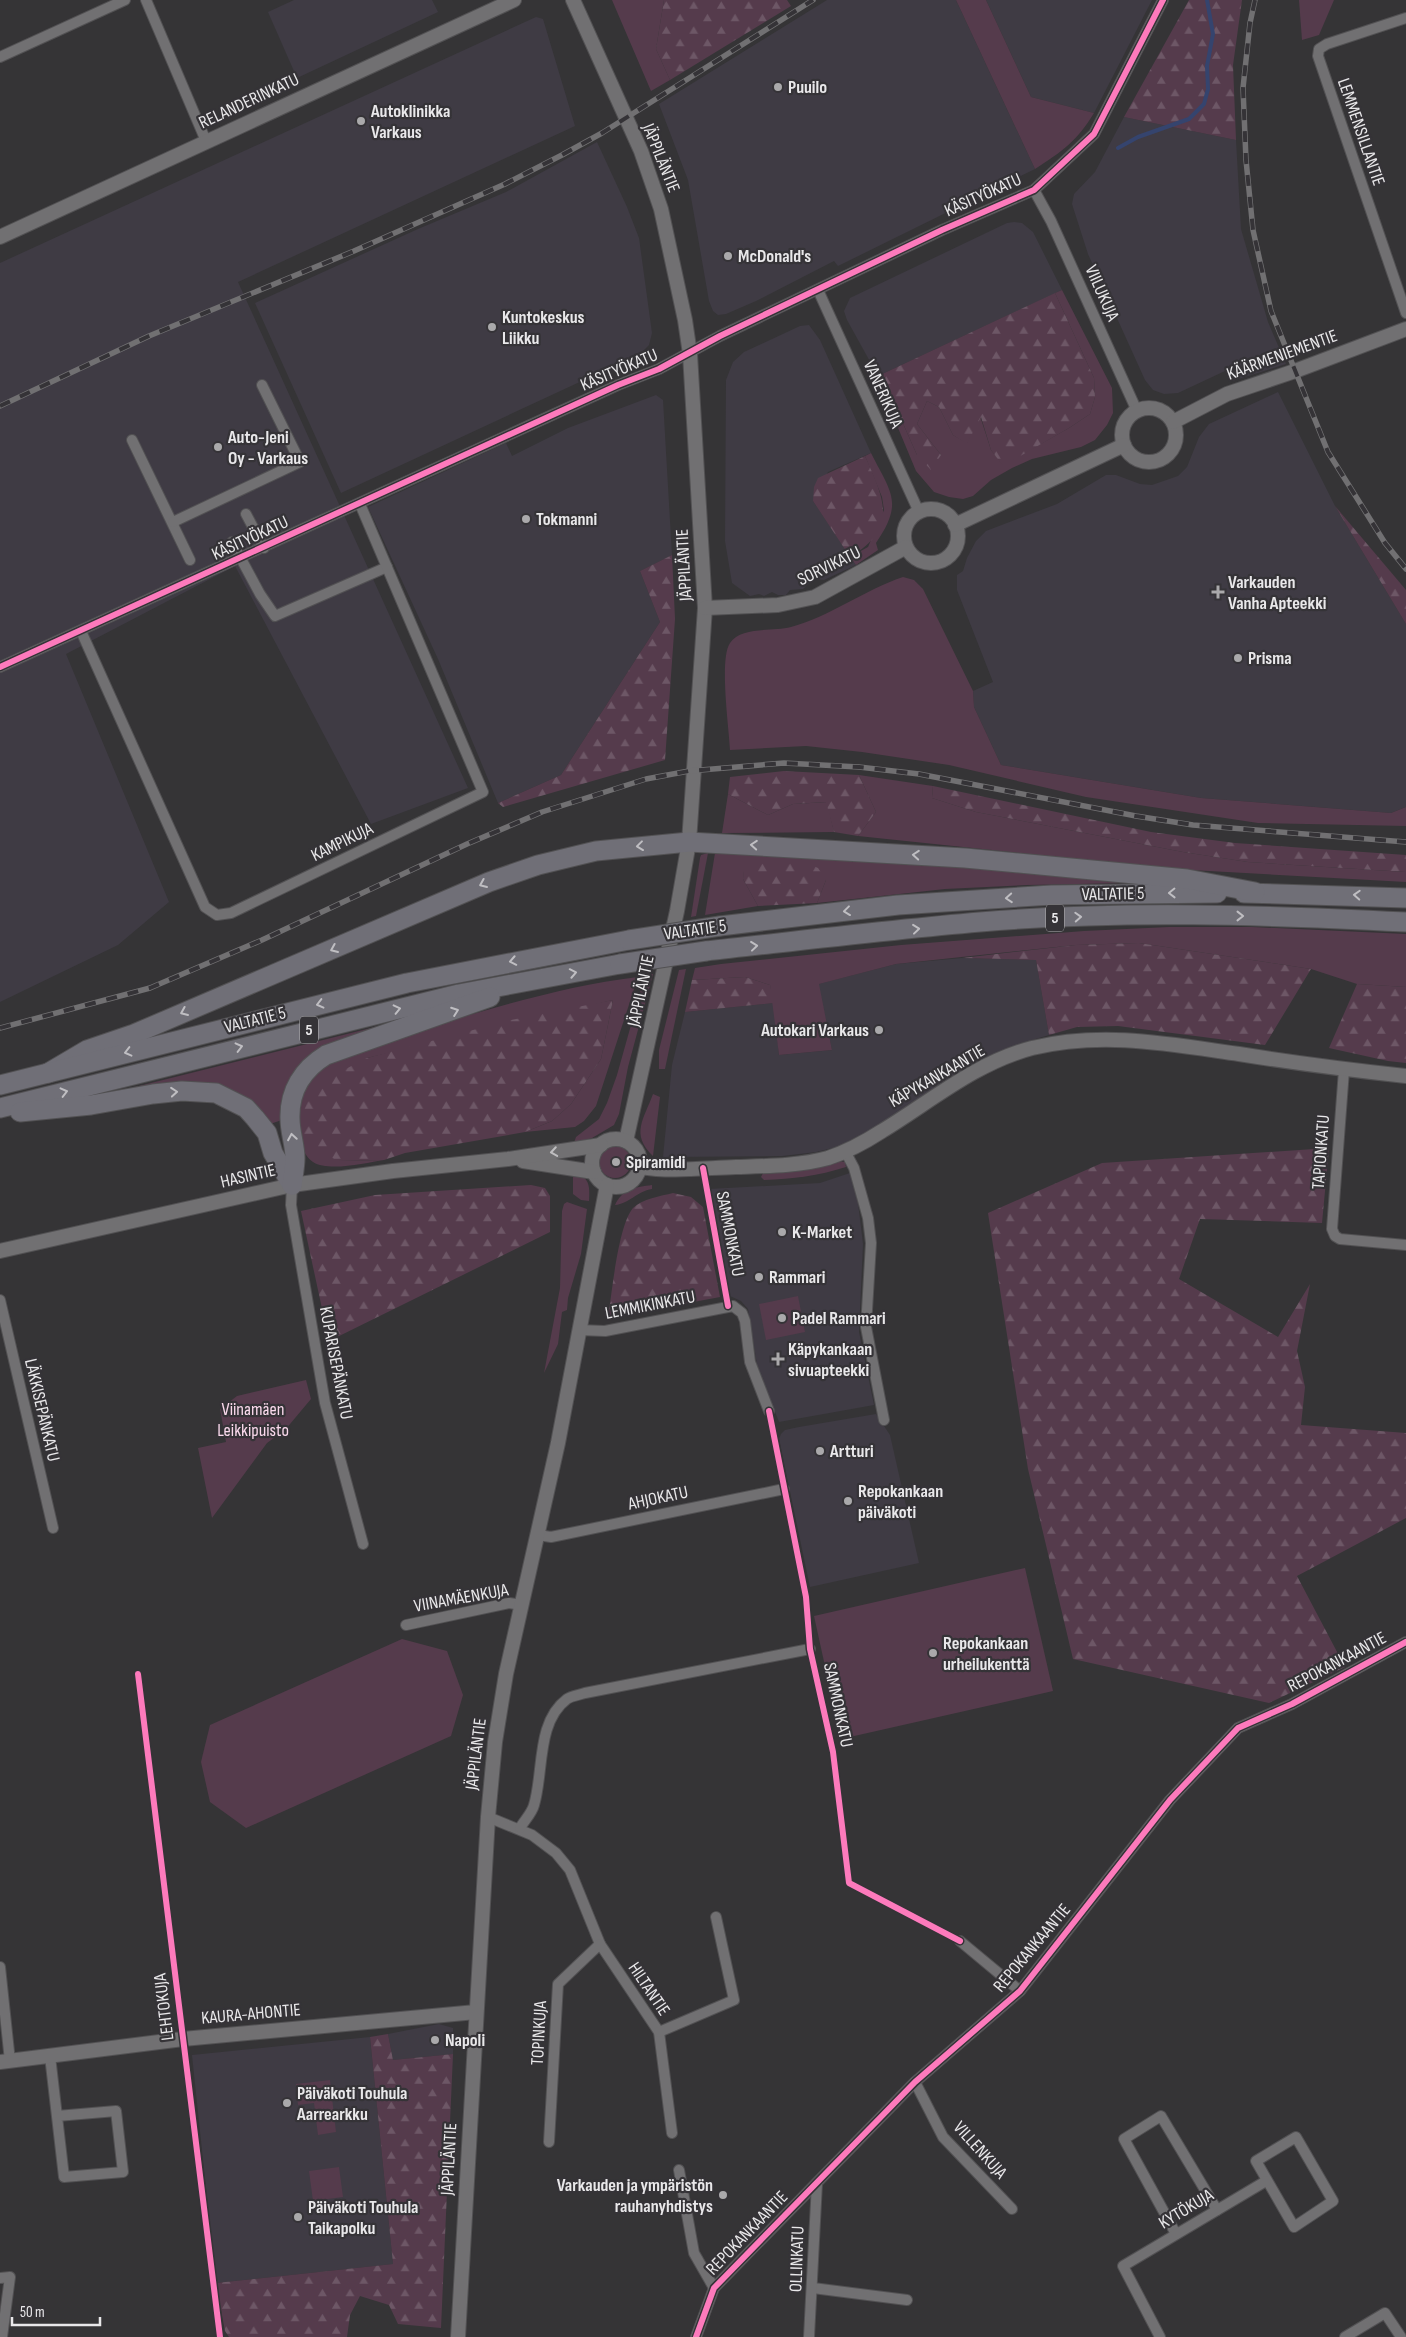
<svg xmlns="http://www.w3.org/2000/svg" width="1406" height="2337" font-family="'Sofia Sans Condensed',sans-serif">
<style>
.built{fill:#3f3b44}
.green{fill:#553b4c}
.forest{fill:url(#forest-firs)}
.lines{fill:none;stroke-linecap:round;stroke-linejoin:round}
.stream{stroke:#35446e;stroke-width:4}
.street-casing{stroke:#525153;stroke-width:12}
.secondary-casing{stroke:#525153;stroke-width:16}
.highway-casing{stroke:#525153;stroke-width:21}
.street{stroke:#717072;stroke-width:10}
.secondary{stroke:#717072;stroke-width:14}
.highway{stroke:#706f77;stroke-width:19}
.rail-casing{stroke:#717072;stroke-width:5.5}
.rail{stroke:#353337;stroke-width:4;stroke-dasharray:11;stroke-linecap:butt}
.highway-bridge-casing{stroke:#525153;stroke-width:21;stroke-linecap:butt}
.highway-bridge{stroke:#706f77;stroke-width:19}
.cycleway-casing{stroke:#353337;stroke-width:9}
.cycleway{stroke:#fd7abc;stroke-width:6}
.oneway{stroke:#bfbec2}
.oneway2{stroke:#bfbec0}
.poi-dot{fill:#aaa9ab;stroke:#353337;stroke-width:2}
.labels{text-anchor:middle;dominant-baseline:central;stroke-width:4.5;stroke-linejoin:round;paint-order:stroke}
.shield{fill:#353337;stroke:#b3b2b4;stroke-width:1}
.shield-label{font-size:16px;font-weight:bold;fill:#e9e8ea}
.poi-label{font-size:18px;font-weight:bold;fill:#e9e8ea;stroke:#353337;text-anchor:start}
.street-label{font-size:18px;fill:#e9e8ea;stroke:#353337}
.park-label{font-size:18px;fill:#fad9ec;stroke:#353337}
</style>
<defs>
<pattern id="forest-firs" width="22" height="20" patternUnits="userSpaceOnUse" patternTransform="scale(1.25)"><rect width="22" height="20" fill="#553b4c"/><path d="M5 1l3.5 6h-7zM16 11l3.5 6h-7z" fill="#6d5766"/></pattern>
</defs>
<rect width="100%" height="100%" fill="#353436"/>
<g class="built">
<polygon points="294,0 432,0 438,12 297,78 268,12"/>
<polygon points="827,0 956,0 1035,169 838,266 834,261 756,301 726,314 718,315 713,311 709,301 688,180 659,104"/>
<polygon points="986,0 1152,0 1094,113 1031,97"/>
<polygon points="536,17 543,19 575,126 238,282 468,788 371,824 235,566 66,654 169,902 118,945 0,1002 0,263"/>
<polygon points="1124,117 1236,140 1241,229 1268,322 1286,364 1232,381 1225,371 1178,393 1164,394 1153,390 1145,380 1088,254 1072,204 1074,194 1095,172"/>
<polygon points="597,142 627,207 639,238 652,333 649,345 640,354 341,493 255,303 418,229 506,192"/>
<polygon points="1014,222 1022,223 1033,232 1062,290 878,376 847,320 844,311 850,298 1007,223"/>
<polygon points="809,325 820,340 871,453 828,472 813,501 856,565 824,580 814,579 803,589 790,590 786,595 778,595 772,592 764,596 759,594 750,596 732,583 725,541 726,380 733,362 744,352 800,326"/>
<polygon points="1278,392 1335,506 1406,624 1406,807 1391,813 1201,798 1001,765 974,707 973,691 993,682 957,590 957,575 963,571 967,558 976,541 986,531 1057,504 1106,475 1116,475 1140,484 1152,485 1178,476 1187,467 1199,437 1209,424"/>
<polygon points="656,395 663,400 672,555 640,571 660,622 561,775 498,803 438,659 368,507 506,443 512,456 568,428"/>
<polygon points="962,958 1036,960 1049,1035 1019,1044 955,1074 871,1130 837,1147 816,1152 782,1156 663,1157 672,1065 685,1012 774,1003 779,1055 832,1050 818,984 896,964"/>
<polygon points="850,1173 858,1203 863,1244 859,1332 874,1405 779,1422 757,1365 748,1309 741,1301 730,1296 709,1189 820,1183"/>
<polygon points="876,1414 890,1435 919,1563 810,1587 779,1439 781,1434 785,1430 799,1427"/>
<polygon points="439,2024 453,2028 453,2054 393,2060 388,2034"/>
<polygon points="370,2037 393,2264 216,2283 192,2055"/>
</g>
<g class="green">
<polygon points="612,0 664,0 656,49 670,80 651,91"/>
<path d="M956 0H986L1031 97 1094 113C1077 141 1063 151 1035 169Z"/>
<polygon points="1299,0 1334,0 1319,35 1302,40"/>
<polygon points="1062,290 1112,388 1113,413 1107,425 1095,440 1081,447 1032,459 1012,468 991,480 973,496 963,499 949,497 934,492 916,471 886,399 894,403 917,455 941,455 917,424 927,401 939,407 953,435 967,443 980,416 991,450 1003,465 1069,428 1090,414 1095,397 1094,378 1055,293"/>
<path d="M871 453C891 493 904 502 876 543L878 550 856 565 850 557 868 547 884 510 882 497 865 456Z"/>
<path d="M903 577 914 580 923 589 973 691 974 707 1001 765 1201 798 1391 813 1406 807V826L1258 823 1086 797 949 765 862 752 806 746 730 750C729 728 719 659 730 643 741 626 773 632 791 627 831 616 864 590 903 577Z"/>
<polygon points="859,775 933,786 932,798 976,812 1183,852 1248,862 1406,872 1406,882 1173,869 858,836 876,812"/>
<polygon points="728,794 768,815 793,804 827,802 834,832 722,833"/>
<polygon points="708,853 696,916 691,917 700,858 701,855"/>
<path d="M715 853C854 855 992 868 1130 883L1027 885 945 889 817 903 826 880 745 863 743 879 758 906 705 915Z"/>
<polygon points="1169,927 1252,927 1406,934 1406,987 1357,984 1311,969 1139,943 1076,945 896,964 819,984 832,1050 779,1055 770,985 745,977 692,980 695,968 721,964 901,945 1084,931"/>
<polygon points="686,969 665,1069 659,1069 659,1050 679,970"/>
<polygon points="653,974 628,1067 619,1114 614,1125 592,1138 574,1143 576,1137 599,1119 607,1103 617,1075 645,975"/>
<path d="M638 977 596 1106 584 1121 575 1127 525 1132 552 1121 571 1104 601 1059 613 1000 367 1058 338 1161 384 1160C366 1163 328 1172 313 1162 291 1147 293 1083 317 1069 354 1047 397 1036 438 1024 504 1005 570 985 638 977Z"/>
<path d="M399 1021 297 1069 285 1089 281 1105 282 1120 270 1124C258 1108 246 1095 227 1088 201 1078 106 1097 75 1102Z"/>
<path d="M653 1094 660 1097 653 1156C630 1134 644 1119 653 1094Z"/>
<circle cx="615" cy="1162" r="16"/>
<path d="M837 1161 845 1162 846 1167C818 1176 793 1179 764 1180L761 1177 763 1173Z"/>
<path d="M573 1172C589 1177 590 1184 589 1201L581 1200 573 1194Z"/>
<path d="M652 1185V1189C637 1191 629 1204 615 1205 622 1189 636 1187 652 1185Z"/>
<polygon points="567,1202 587,1209 581,1254 568,1298 567,1310 562,1312 558,1344 544,1373 560,1288 562,1211 564,1204"/>
<polygon points="798,1296 805,1332 766,1340 759,1304"/>
<polygon points="306,1380 311,1399 285,1430 267,1443 212,1518 198,1448 226,1442 220,1409 237,1396"/>
<polygon points="1025,1568 1053,1691 841,1739 814,1616"/>
<polygon points="402,1639 447,1651 463,1695 451,1736 246,1828 210,1802 201,1762 210,1725"/>
<polygon points="330,2080 336,2132 318,2135 314,2103 298,2105 296,2084"/>
<polygon points="339,2167 343,2197 313,2201 309,2171"/>
</g>
<g class="forest">
<polygon points="664,0 787,0 791,6 670,80 656,49"/>
<polygon points="1189,0 1242,0 1233,65 1236,140 1124,117"/>
<polygon points="1055,293 1094,378 1095,397 1090,414 1069,428 1003,466 991,450 981,417 967,444 953,435 939,407 927,401 917,424 941,455 931,470 917,455 894,403 886,399 878,376"/>
<path d="M865 456C884 499 899 528 850 557L813 501 814 487 818 478Z"/>
<polygon points="1335,506 1406,590 1406,624"/>
<polygon points="672,555 675,619 665,760 503,807 498,803 561,775 660,622 640,571"/>
<polygon points="784,771 859,775 876,812 858,836 834,832 826,802 793,804 768,815 728,794 730,777"/>
<polygon points="933,786 1151,832 1235,843 1406,855 1406,872 1248,862 1183,852 976,812 932,798"/>
<polygon points="804,862 818,868 826,880 817,903 758,906 743,879 744,863"/>
<polygon points="1139,943 1311,969 1265,1045 1118,1026 1077,1027 1049,1035 1036,960 962,958 1076,945"/>
<polygon points="745,977 770,985 774,1003 685,1012 692,980"/>
<polygon points="1357,984 1406,987 1406,1063 1388,1061 1329,1048"/>
<polygon points="613,1000 601,1059 571,1104 552,1121 525,1132 405,1153 384,1160 338,1161 312,1147 303,1132 303,1113 311,1092 334,1075 367,1058 511,1020"/>
<polygon points="1329,1148 1322,1223 1200,1219 1179,1279 1278,1337 1310,1284 1297,1351 1305,1387 1301,1425 1406,1433 1406,1518 1297,1576 1345,1667 1269,1703 1073,1659 1028,1469 988,1213 1102,1163"/>
<polygon points="531,1185 545,1188 550,1196 550,1232 329,1341 301,1211 375,1195"/>
<path d="M673 1193 691 1197 703 1207 720 1297 608 1318C612 1293 618 1226 633 1208 642 1199 661 1196 673 1193Z"/>
<polygon points="388,2034 393,2060 453,2054 441,2328 398,2324 389,2305 360,2296 350,2315 347,2337 229,2337 225,2331 216,2283 393,2264 370,2037"/>
</g>
<g class="lines">
<polyline class="stream" points="1118,148 1138,137 1189,119 1204,104 1208,89 1207,66 1213,34 1207,0"/>
<g class="street-casing">
<g id="street">
<polyline points="146,0 206,141"/>
<polyline points="1406,18 1327,44 1319,49 1318,56 1406,313"/>
<polyline points="0,57 125,0"/>
<polyline points="1034,190 1051,221 1137,411"/>
<polyline points="818,290 919,512"/>
<polyline points="132,440 190,560"/>
<polyline points="246,514 264,548"/>
<polyline points="173,522 300,462 262,385"/>
<polyline points="232,542 260,594 275,616 387,567"/>
<polyline points="81,631 205,907 217,915 231,913 483,792 360,504"/>
<polyline points="0,667 618,385 659,369 720,336 942,230 1034,190 1094,134 1163,0"/>
<polyline points="1344,1070 1332,1229 1335,1236 1340,1239 1406,1245"/>
<polyline points="845,1151 854,1168 868,1218 871,1243 866,1327 884,1420"/>
<polyline points="292,1185 291,1205 325,1403 363,1544"/>
<polyline points="0,1300 53,1528"/>
<polyline points="579,1330 605,1331 733,1306 742,1313 745,1321 750,1362 769,1411"/>
<polyline points="538,1535 551,1537 784,1489"/>
<polyline points="406,1625 509,1603 522,1605"/>
<polyline points="488,1817 532,1835 556,1853 570,1870 600,1944 659,2032 672,2133"/>
<path d="M520 1828C524 1821 532 1813 534 1805 544 1772 536 1722 567 1699 571 1696 579 1695 585 1693L810 1649"/>
<polyline points="960,1941 1020,1991"/>
<polyline points="0,1967 10,2061"/>
<polyline points="659,2032 734,2000 716,1917"/>
<polyline points="50,2056 64,2177 123,2172 116,2111 57,2116"/>
<polyline points="915,2082 943,2137 1012,2209"/>
<polygon points="1296,2137 1333,2201 1294,2227 1256,2161"/>
<polyline points="549,2142 558,1984 600,1944"/>
<polyline points="679,2170 694,2253 714,2288"/>
<polyline points="1176,2234 1124,2139 1161,2116 1217,2210"/>
<polyline points="0,2278 10,2277 2,2337"/>
<polyline points="813,2288 907,2300"/>
<polyline points="696,2337 714,2288 915,2082 1020,1991 1170,1800 1238,1728 1292,1704 1406,1642"/>
<polyline points="809,2337 817,2183"/>
<polyline points="1160,2337 1123,2266 1266,2181"/>
<polyline points="1345,2337 1385,2313 1401,2337"/>
</g>
</g>
<g class="secondary-casing">
<g id="secondary">
<polyline points="573,0 641,151 661,209 685,320 690,354 705,608 689,842 677,911 626,1141"/>
<polyline points="0,237 514,0"/>
<circle cx="1149" cy="435" r="27"/>
<polyline points="1173,422 1227,394 1295,371 1406,329"/>
<circle cx="931" cy="536" r="27"/>
<polyline points="955,525 1124,445"/>
<polyline points="705,608 778,605 815,597 906,547"/>
<circle cx="616" cy="1163" r="24"/>
<polyline points="523,1161 594,1172"/>
<path d="M640 1167C671 1172 704 1168 736 1167 766 1166 799 1166 828 1158 846 1152 865 1142 882 1131 930 1102 975 1063 1032 1048 1103 1031 1169 1044 1239 1054 1295 1063 1350 1070 1406 1076"/>
<polyline points="0,1251 292,1185 393,1171 508,1159 601,1145"/>
<polyline points="0,2062 183,2039 476,2012"/>
<polyline points="458,2337 488,1817 495,1742 506,1674 558,1443 607,1185"/>
</g>
</g>
<g class="highway-casing">
<g id="highway">
<polyline points="1244,893 1406,898"/>
<polyline points="720,926 898,905 1052,895 1217,893"/>
<path d="M706 951C797 941 888 930 980 922 1121 910 1265 915 1406 922"/>
<polyline points="48,1073 87,1050 134,1034 489,882 538,865 596,851 689,842 965,858 1187,879 1255,892"/>
<polyline points="0,1085 407,983 629,940"/>
<polyline points="0,1108 459,994 620,964"/>
<polyline points="20,1112 91,1105 153,1094 182,1091 216,1093 246,1108 255,1118 267,1133 273,1153 292,1185"/>
<path d="M292 1185C293 1176 295 1167 295 1158 295 1145 290 1132 290 1119 289 1091 303 1069 326 1055L490 997"/>
</g>
</g>
<use href="#street" class="street"/>
<use href="#secondary" class="secondary"/>
<use href="#highway" class="highway"/>
<g class="rail-casing">
<g id="rail">
<polyline points="1255,0 1250,23 1243,88 1246,160 1253,230 1271,311 1328,452 1385,543 1406,569"/>
<polyline points="0,406 149,336 354,251 505,184 562,155 602,133 813,0"/>
<polyline points="0,1028 150,988 262,940 467,844 542,812 646,779 689,771 784,763 859,767 919,774 1136,816 1193,825 1406,842"/>
</g>
</g>
<use href="#rail" class="rail"/>
<g class="highway-bridge-casing">
<g id="highway-bridge">
<polyline points="629,940 720,926"/>
<polyline points="620,964 706,951"/>
</g>
</g>
<use href="#highway-bridge" class="highway-bridge"/>
<g class="cycleway-casing">
<g id="cycleway">
<polyline points="0,667 618,385 659,369 720,336 942,230 1034,190 1094,134 1163,0"/>
<polyline points="703,1168 728,1306"/>
<polyline points="769,1411 806,1597 810,1649 833,1752 849,1883 960,1941"/>
<polyline points="138,1674 220,2337"/>
<polyline points="696,2337 714,2288 915,2082 1020,1991 1170,1800 1238,1728 1292,1704 1406,1642"/>
</g>
</g>
<use href="#cycleway" class="cycleway"/>
</g>
<defs><path id="oneway-chevron" d="M-2-3.5L2.5 0L-2 3.5" fill="none" stroke-width="1.6" stroke-linecap="round" stroke-linejoin="round" transform="scale(1.25)"/></defs>
<g class="oneway">
<use href="#oneway-chevron" transform="translate(754 845) rotate(-176)"/>
<use href="#oneway-chevron" transform="translate(640 846) rotate(173)"/>
<use href="#oneway-chevron" transform="translate(916 855) rotate(-176)"/>
<use href="#oneway-chevron" transform="translate(483 884) rotate(157)"/>
<use href="#oneway-chevron" transform="translate(1172 893) rotate(179)"/>
<use href="#oneway-chevron" transform="translate(1357 895) rotate(-177)"/>
<use href="#oneway-chevron" transform="translate(1009 898) rotate(176)"/>
<use href="#oneway-chevron" transform="translate(847 911) rotate(173)"/>
<use href="#oneway-chevron" transform="translate(1240 916)"/>
<use href="#oneway-chevron" transform="translate(1078 917) rotate(-3)"/>
<use href="#oneway-chevron" transform="translate(916 929) rotate(-6)"/>
<use href="#oneway-chevron" transform="translate(754 946) rotate(-6)"/>
<use href="#oneway-chevron" transform="translate(334 949) rotate(157)"/>
<use href="#oneway-chevron" transform="translate(513 961) rotate(169)"/>
<use href="#oneway-chevron" transform="translate(573 973) rotate(-11)"/>
<use href="#oneway-chevron" transform="translate(320 1004) rotate(166)"/>
<use href="#oneway-chevron" transform="translate(397 1009) rotate(-13)"/>
<use href="#oneway-chevron" transform="translate(455 1011) rotate(-20)"/>
<use href="#oneway-chevron" transform="translate(184 1012) rotate(157)"/>
<use href="#oneway-chevron" transform="translate(239 1047) rotate(-14)"/>
<use href="#oneway-chevron" transform="translate(128 1052) rotate(166)"/>
<use href="#oneway-chevron" transform="translate(64 1092) rotate(-14)"/>
<use href="#oneway-chevron" transform="translate(174 1092) rotate(-5)"/>
<use href="#oneway-chevron" transform="translate(292 1137) rotate(-99)"/>
</g>
<use class="oneway2" href="#oneway-chevron" transform="translate(554 1152) rotate(171)"/>
<g class="poi-dot">
<circle cx="778" cy="87" r="5"/>
<circle cx="361" cy="121" r="5"/>
<circle cx="728" cy="256" r="5"/>
<circle cx="492" cy="327" r="5"/>
<circle cx="218" cy="447" r="5"/>
<circle cx="526" cy="519" r="5"/>
<path d="M1215.5 584.5h5v5h5v5h-5v5h-5v-5h-5v-5h5z"/>
<circle cx="1238" cy="658" r="5"/>
<circle cx="879" cy="1030" r="5"/>
<circle cx="616" cy="1162" r="5"/>
<circle cx="782" cy="1232" r="5"/>
<circle cx="759" cy="1277" r="5"/>
<circle cx="782" cy="1318" r="5"/>
<path d="M775.5 1351.5h5v5h5v5h-5v5h-5v-5h-5v-5h5z"/>
<circle cx="820" cy="1451" r="5"/>
<circle cx="848" cy="1501" r="5"/>
<circle cx="933" cy="1653" r="5"/>
<circle cx="435" cy="2040" r="5"/>
<circle cx="287" cy="2103" r="5"/>
<circle cx="723" cy="2195" r="5"/>
<circle cx="298" cy="2217" r="5"/>
</g>
<g class="labels">
<g class="shield">
<rect x="1046" y="904.5" width="18" height="27" rx="4"/>
<rect x="300" y="1016.5" width="18" height="27" rx="4"/>
</g>
<g class="shield-label">
<text x="1055" y="918">5</text>
<text x="309" y="1030">5</text>
</g>
<g class="poi-label">
<text x="788" y="87">Puuilo</text>
<text x="371" y="111">Autoklinikka<tspan x="371" dy="21">Varkaus</tspan></text>
<text x="738" y="256">McDonald's</text>
<text x="502" y="317">Kuntokeskus<tspan x="502" dy="21">Liikku</tspan></text>
<text x="228" y="437">Auto-Jeni<tspan x="228" dy="21">Oy - Varkaus</tspan></text>
<text x="536" y="519">Tokmanni</text>
<text x="1228" y="582">Varkauden<tspan x="1228" dy="21">Vanha Apteekki</tspan></text>
<text x="1248" y="658">Prisma</text>
<text x="869" y="1030" text-anchor="end">Autokari Varkaus</text>
<text x="626" y="1162">Spiramidi</text>
<text x="792" y="1232">K-Market</text>
<text x="769" y="1277">Rammari</text>
<text x="792" y="1318">Padel Rammari</text>
<text x="788" y="1349">Käpykankaan<tspan x="788" dy="21">sivuapteekki</tspan></text>
<text x="830" y="1451">Artturi</text>
<text x="858" y="1491">Repokankaan<tspan x="858" dy="21">päiväkoti</tspan></text>
<text x="943" y="1643">Repokankaan<tspan x="943" dy="21">urheilukenttä</tspan></text>
<text x="445" y="2040">Napoli</text>
<text x="297" y="2093">Päiväkoti Touhula<tspan x="297" dy="21">Aarrearkku</tspan></text>
<text x="713" y="2185" text-anchor="end">Varkauden ja ympäristön<tspan x="713" dy="21">rauhanyhdistys</tspan></text>
<text x="308" y="2207">Päiväkoti Touhula<tspan x="308" dy="21">Taikapolku</tspan></text>
</g>
<g class="street-label">
<text transform="translate(249 101) rotate(-25)">RELANDERINKATU</text>
<text transform="translate(1361 132) rotate(71)">LEMMENSILLANTIE</text>
<text transform="translate(661 158) rotate(68)">JÄPPILÄNTIE</text>
<text transform="translate(983 195) rotate(-24)">KÄSITYÖKATU</text>
<text transform="translate(1102 293) rotate(66)">VIILUKUJA</text>
<text transform="translate(1282 355) rotate(-20)">KÄÄRMENIEMENTIE</text>
<text transform="translate(619 370) rotate(-23)">KÄSITYÖKATU</text>
<text transform="translate(883 394) rotate(66)">VANERIKUJA</text>
<text transform="translate(250 538) rotate(-25)">KÄSITYÖKATU</text>
<text transform="translate(684 565) rotate(-93)">JÄPPILÄNTIE</text>
<text transform="translate(829 566) rotate(-26)">SORVIKATU</text>
<text transform="translate(342 842) rotate(-26)">KAMPIKUJA</text>
<text transform="translate(1113 894) rotate(-1)">VALTATIE 5</text>
<text transform="translate(695 930) rotate(-8)">VALTATIE 5</text>
<text transform="translate(641 991) rotate(-78)">JÄPPILÄNTIE</text>
<text transform="translate(255 1020) rotate(-14)">VALTATIE 5</text>
<text transform="translate(937 1076) rotate(-30)">KÄPYKANKAANTIE</text>
<text transform="translate(1321 1152) rotate(-86)">TAPIONKATU</text>
<text transform="translate(248 1176) rotate(-13)">HASINTIE</text>
<text transform="translate(730 1234) rotate(79)">SAMMONKATU</text>
<text transform="translate(650 1305) rotate(-11)">LEMMIKINKATU</text>
<text transform="translate(336 1363) rotate(79)">KUPARISEPÄNKATU</text>
<text transform="translate(42 1410) rotate(77)">LÄKKISEPÄNKATU</text>
<text transform="translate(658 1498) rotate(-12)">AHJOKATU</text>
<text transform="translate(461 1598) rotate(-10)">VIINAMÄENKUJA</text>
<text transform="translate(1337 1662) rotate(-28)">REPOKANKAANTIE</text>
<text transform="translate(838 1705) rotate(78)">SAMMONKATU</text>
<text transform="translate(476 1754) rotate(-83)">JÄPPILÄNTIE</text>
<text transform="translate(1032 1948) rotate(-50)">REPOKANKAANTIE</text>
<text transform="translate(649 1989) rotate(56)">HILTANTIE</text>
<text transform="translate(164 2007) rotate(-97)">LEHTOKUJA</text>
<text transform="translate(251 2014) rotate(-5)">KAURA-AHONTIE</text>
<text transform="translate(539 2033) rotate(-87)">TOPINKUJA</text>
<text transform="translate(980 2150) rotate(48)">VILLENKUJA</text>
<text transform="translate(449 2159) rotate(-87)">JÄPPILÄNTIE</text>
<text transform="translate(1186 2209) rotate(-31)">KYTÖKUJA</text>
<text transform="translate(747 2233) rotate(-46)">REPOKANKAANTIE</text>
<text transform="translate(797 2259) rotate(-88)">OLLINKATU</text>
</g>
<g class="park-label">
<text x="253" y="1409">Viinamäen<tspan x="253" dy="21">Leikkipuisto</tspan></text>
</g>
</g>
<path d="M12 2317v8h88v-8" fill="none" stroke="#e9e8ea" stroke-width="2.5"/>
<text x="20" y="2317" font-size="15" fill="#e9e8ea" stroke="#353337" stroke-width="4" paint-order="stroke">50 m</text>
</svg>
